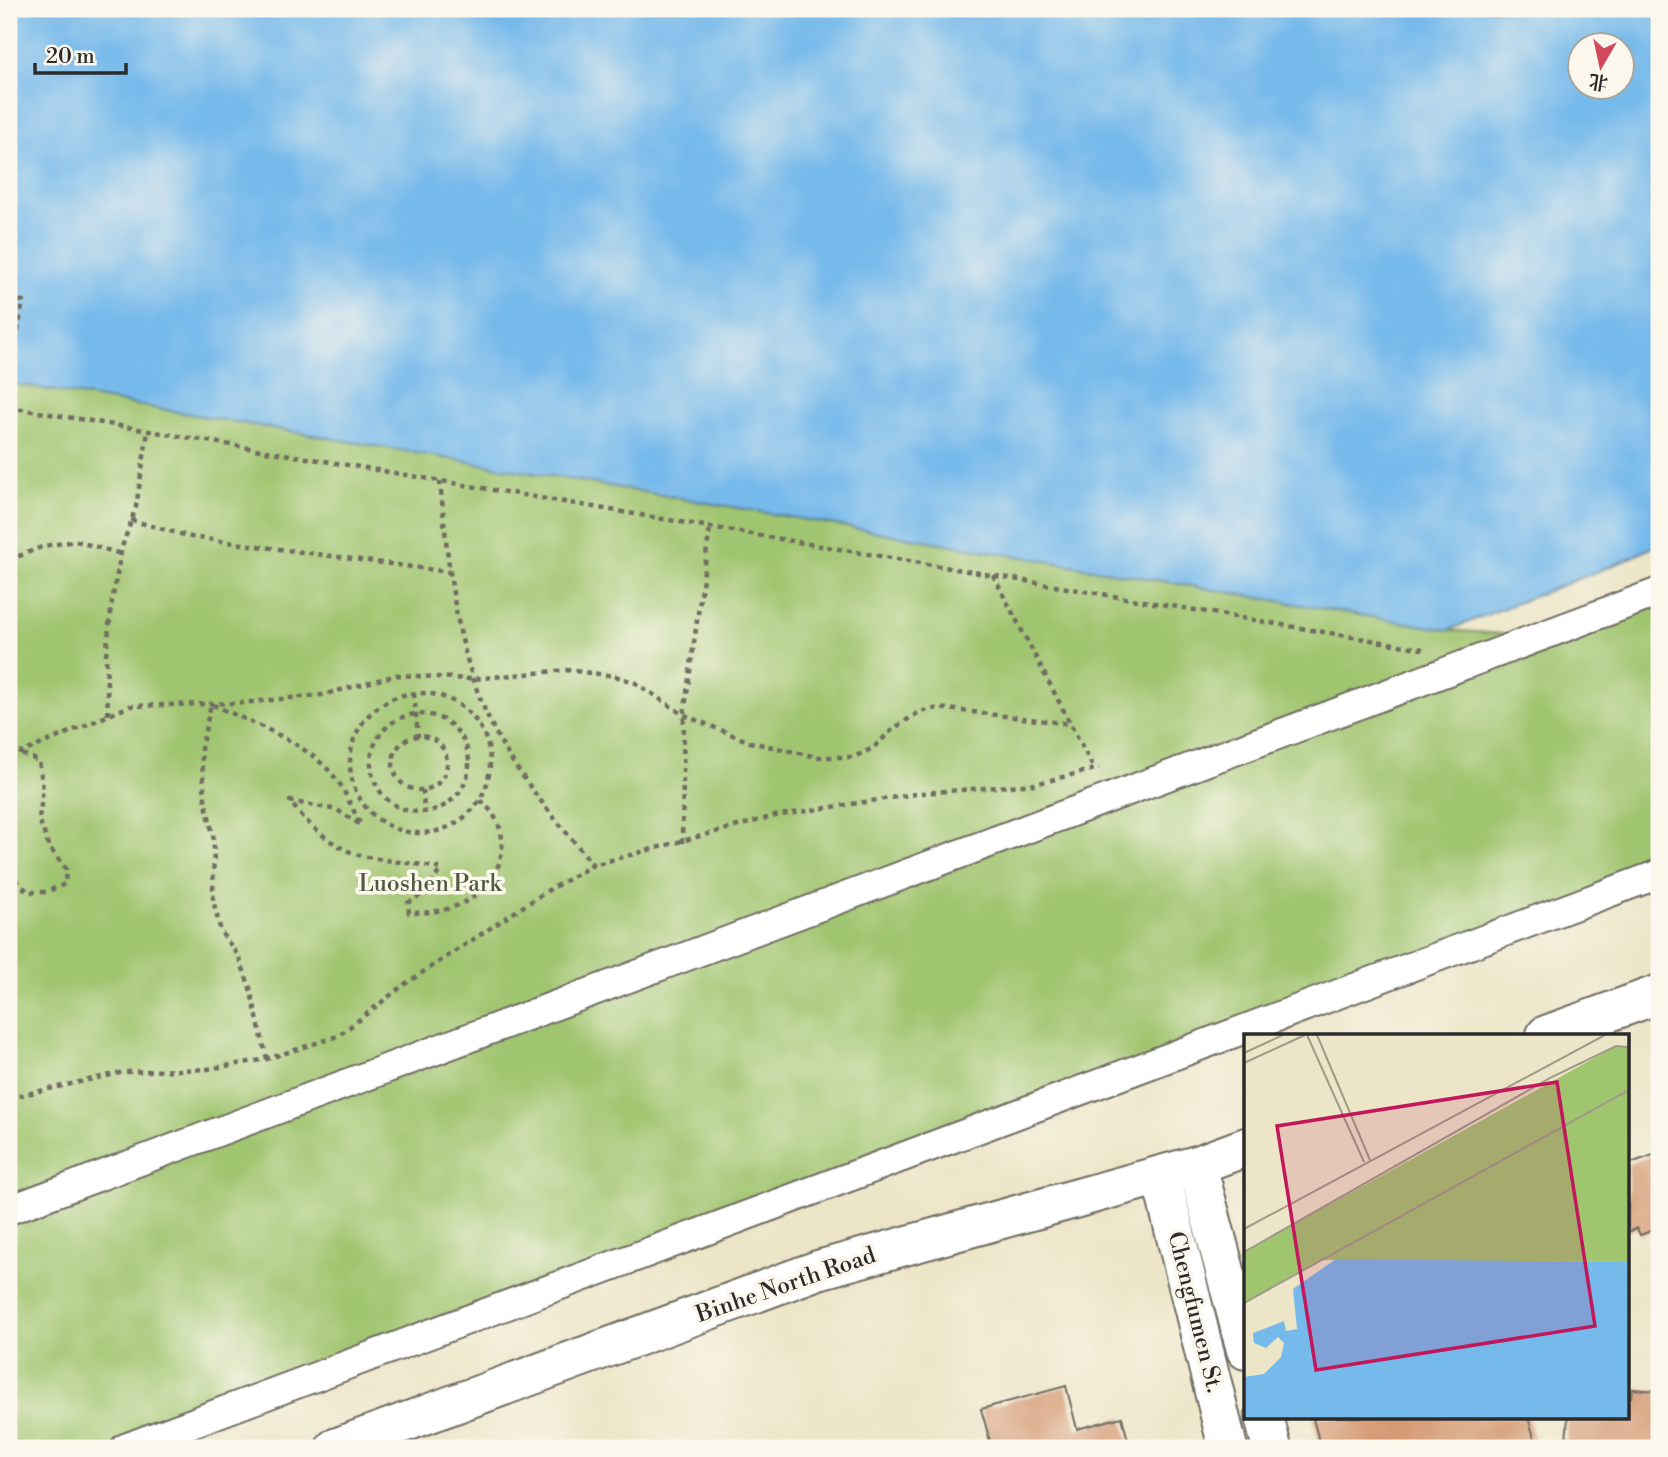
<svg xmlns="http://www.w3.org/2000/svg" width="1668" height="1457" font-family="'Libre Bodoni','Noto Serif SC',serif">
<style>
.green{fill:#a0c56f;stroke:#66784d;stroke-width:2}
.water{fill:#76b9eb;stroke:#50728b;stroke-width:2;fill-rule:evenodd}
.building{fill:#d49a73}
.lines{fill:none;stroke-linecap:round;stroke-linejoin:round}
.pedestrian-casing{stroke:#6f6c62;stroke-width:32}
.tertiary-casing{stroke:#6f6c62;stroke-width:42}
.secondary-casing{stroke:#6f6c62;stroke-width:42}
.path{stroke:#6f6c62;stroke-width:4.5;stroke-dasharray:5 5;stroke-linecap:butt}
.pedestrian{stroke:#fff;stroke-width:28}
.tertiary{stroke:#fff;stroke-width:38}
.secondary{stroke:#fff;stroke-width:38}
.labels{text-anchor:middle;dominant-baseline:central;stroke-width:7;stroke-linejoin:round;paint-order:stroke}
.park-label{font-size:23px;fill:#4e593f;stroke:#fbf7ec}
.street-label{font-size:23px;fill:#2b2b2b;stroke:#fbf7ec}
.inset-road{fill:none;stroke:#9f9b89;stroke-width:2}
.view{fill:#c2185b;fill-opacity:0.15;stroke:#c2185b;stroke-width:3.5}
.inset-edge{fill:none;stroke:#2b2b2b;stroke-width:3.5}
</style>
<rect width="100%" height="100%" fill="#fbf7ec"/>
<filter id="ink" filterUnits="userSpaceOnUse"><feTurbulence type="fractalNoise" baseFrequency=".0143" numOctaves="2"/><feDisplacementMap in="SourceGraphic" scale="14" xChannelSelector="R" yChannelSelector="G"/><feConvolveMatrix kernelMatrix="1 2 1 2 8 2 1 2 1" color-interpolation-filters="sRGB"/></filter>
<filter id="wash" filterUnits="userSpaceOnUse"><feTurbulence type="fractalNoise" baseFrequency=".00686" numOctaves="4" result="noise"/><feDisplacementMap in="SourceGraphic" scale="28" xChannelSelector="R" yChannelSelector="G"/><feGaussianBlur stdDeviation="1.57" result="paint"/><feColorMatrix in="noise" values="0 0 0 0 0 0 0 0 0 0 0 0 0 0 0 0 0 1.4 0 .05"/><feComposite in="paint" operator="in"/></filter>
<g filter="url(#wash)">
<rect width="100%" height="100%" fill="#ece5c7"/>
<polygon class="green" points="9,383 1448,630 1541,637 1659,592 1659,874 126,1448 9,1448"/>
<path class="water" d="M9 9H1659V544L1624 561 1448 630 9 383ZM1580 46H1622V88H1580Z"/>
<g id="blocks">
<g class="building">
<polygon points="1659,1153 1659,1220 1652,1223 1654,1230 1640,1235 1637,1228 1628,1232 1628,1164"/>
<polygon points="1066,1386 1077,1429 1122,1417 1130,1448 992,1448 981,1409"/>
<polygon points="1632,1389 1659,1391 1659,1448 1558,1448 1559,1440 1566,1441 1568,1417 1628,1417 1628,1397 1631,1397"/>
<polygon points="1322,1417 1528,1417 1537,1448 1321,1448 1313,1419"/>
</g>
</g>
</g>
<g filter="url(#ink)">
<use href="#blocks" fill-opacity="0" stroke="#6f6c62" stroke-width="2"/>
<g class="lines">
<g class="pedestrian-casing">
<g id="pedestrian">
<polyline points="9,1210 1659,592"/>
<polyline points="125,1448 1659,874"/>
</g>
</g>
<g class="tertiary-casing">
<g id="tertiary">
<polyline points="1197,1165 1246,1350"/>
<polyline points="1161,1176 1228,1448"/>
<polyline points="1264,1417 1272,1448"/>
</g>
</g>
<g class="secondary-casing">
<g id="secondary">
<polyline points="1546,1035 1659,994"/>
<polyline points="335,1448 818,1270 1197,1165 1246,1147"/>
</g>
</g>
<g class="path">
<polyline points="9,299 23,301 9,383"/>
<polyline points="9,407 1423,649"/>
<path d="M440 481C448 560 454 643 488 717 512 771 556 819 593 865"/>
<polyline points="131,520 191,537 449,572"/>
<polyline points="9,560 44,546 76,541 121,554"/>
<polyline points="993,575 1094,769"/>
<polyline points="414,693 418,737"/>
<circle cx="420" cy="763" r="70"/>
<circle cx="420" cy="763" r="49"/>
<polyline points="108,715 106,655 112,601 122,547 136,507 148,431"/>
<circle cx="420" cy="763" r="27"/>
<polyline points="9,750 21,753 130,706 241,703 322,695 397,675 472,679 567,670 615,676 636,683 684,715 750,742 817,757 854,757 873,748 893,729 919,712 939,708 1071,724"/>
<polyline points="423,790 424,813"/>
<polyline points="9,830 17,881 28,892 46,892 65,884 66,869 49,847 39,819 43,789 39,761 22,754"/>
<polyline points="682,843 684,715 710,527"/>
<path d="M267 1059 250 988 239 957 221 932 213 900 214 840 205 799 201 749 211 704C253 724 315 744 341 786 348 798 354 812 361 825L337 810 290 801C304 822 334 848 359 855 386 862 414 862 441 869L426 892 408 903 409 913C425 913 438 912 453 907 500 891 522 835 480 800"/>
<polyline points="9,1098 124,1072 208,1069 267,1059 338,1036 405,984 547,891 593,865 775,816 922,793 1035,784 1099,768"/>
</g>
<use href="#pedestrian" class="pedestrian"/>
<use href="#tertiary" class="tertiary"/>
<use href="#secondary" class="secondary"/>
</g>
</g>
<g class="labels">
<g class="park-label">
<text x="430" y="884">Luoshen Park</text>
</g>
<g class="street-label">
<text transform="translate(786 1285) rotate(-19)">Binhe North Road</text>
<text transform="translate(1195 1312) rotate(76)">Chengfumen St.</text>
</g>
</g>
<g transform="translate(1244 1034)">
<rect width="385" height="385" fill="#ece5c7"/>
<path d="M372 12 385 13V228L76 226 0 269V218Z" fill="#a0c56f"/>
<path d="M92 225 385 228V384H0V343L20 340 37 323 40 309 34 303 22 314 10 309 9 299 40 287 42 297 53 295 49 255Z" fill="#76b9eb"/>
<path class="inset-road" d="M63 1 120 128M73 1 126 126M0 19 39 1M0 29 61 1M0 195 361 1M0 218 308 43 372 12 385 13M0 269 385 56"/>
<path class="view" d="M313 48 351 292 72 336 33 92Z"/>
<rect width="385" height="385" class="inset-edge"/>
</g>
<rect width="1668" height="1457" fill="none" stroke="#fbf7ec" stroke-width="35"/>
<g transform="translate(1601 66) rotate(189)"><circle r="33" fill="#fbf7ec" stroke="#a8a59f" stroke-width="2"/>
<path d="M0-5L12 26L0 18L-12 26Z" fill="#d1495b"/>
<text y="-10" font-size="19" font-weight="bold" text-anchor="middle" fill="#2b2b2b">北</text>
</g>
<path d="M35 63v10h91v-10" fill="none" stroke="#2b2b2b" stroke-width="3.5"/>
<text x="46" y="63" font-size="21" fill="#2b2b2b" stroke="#fbf7ec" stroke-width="5" paint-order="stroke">20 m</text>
</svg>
